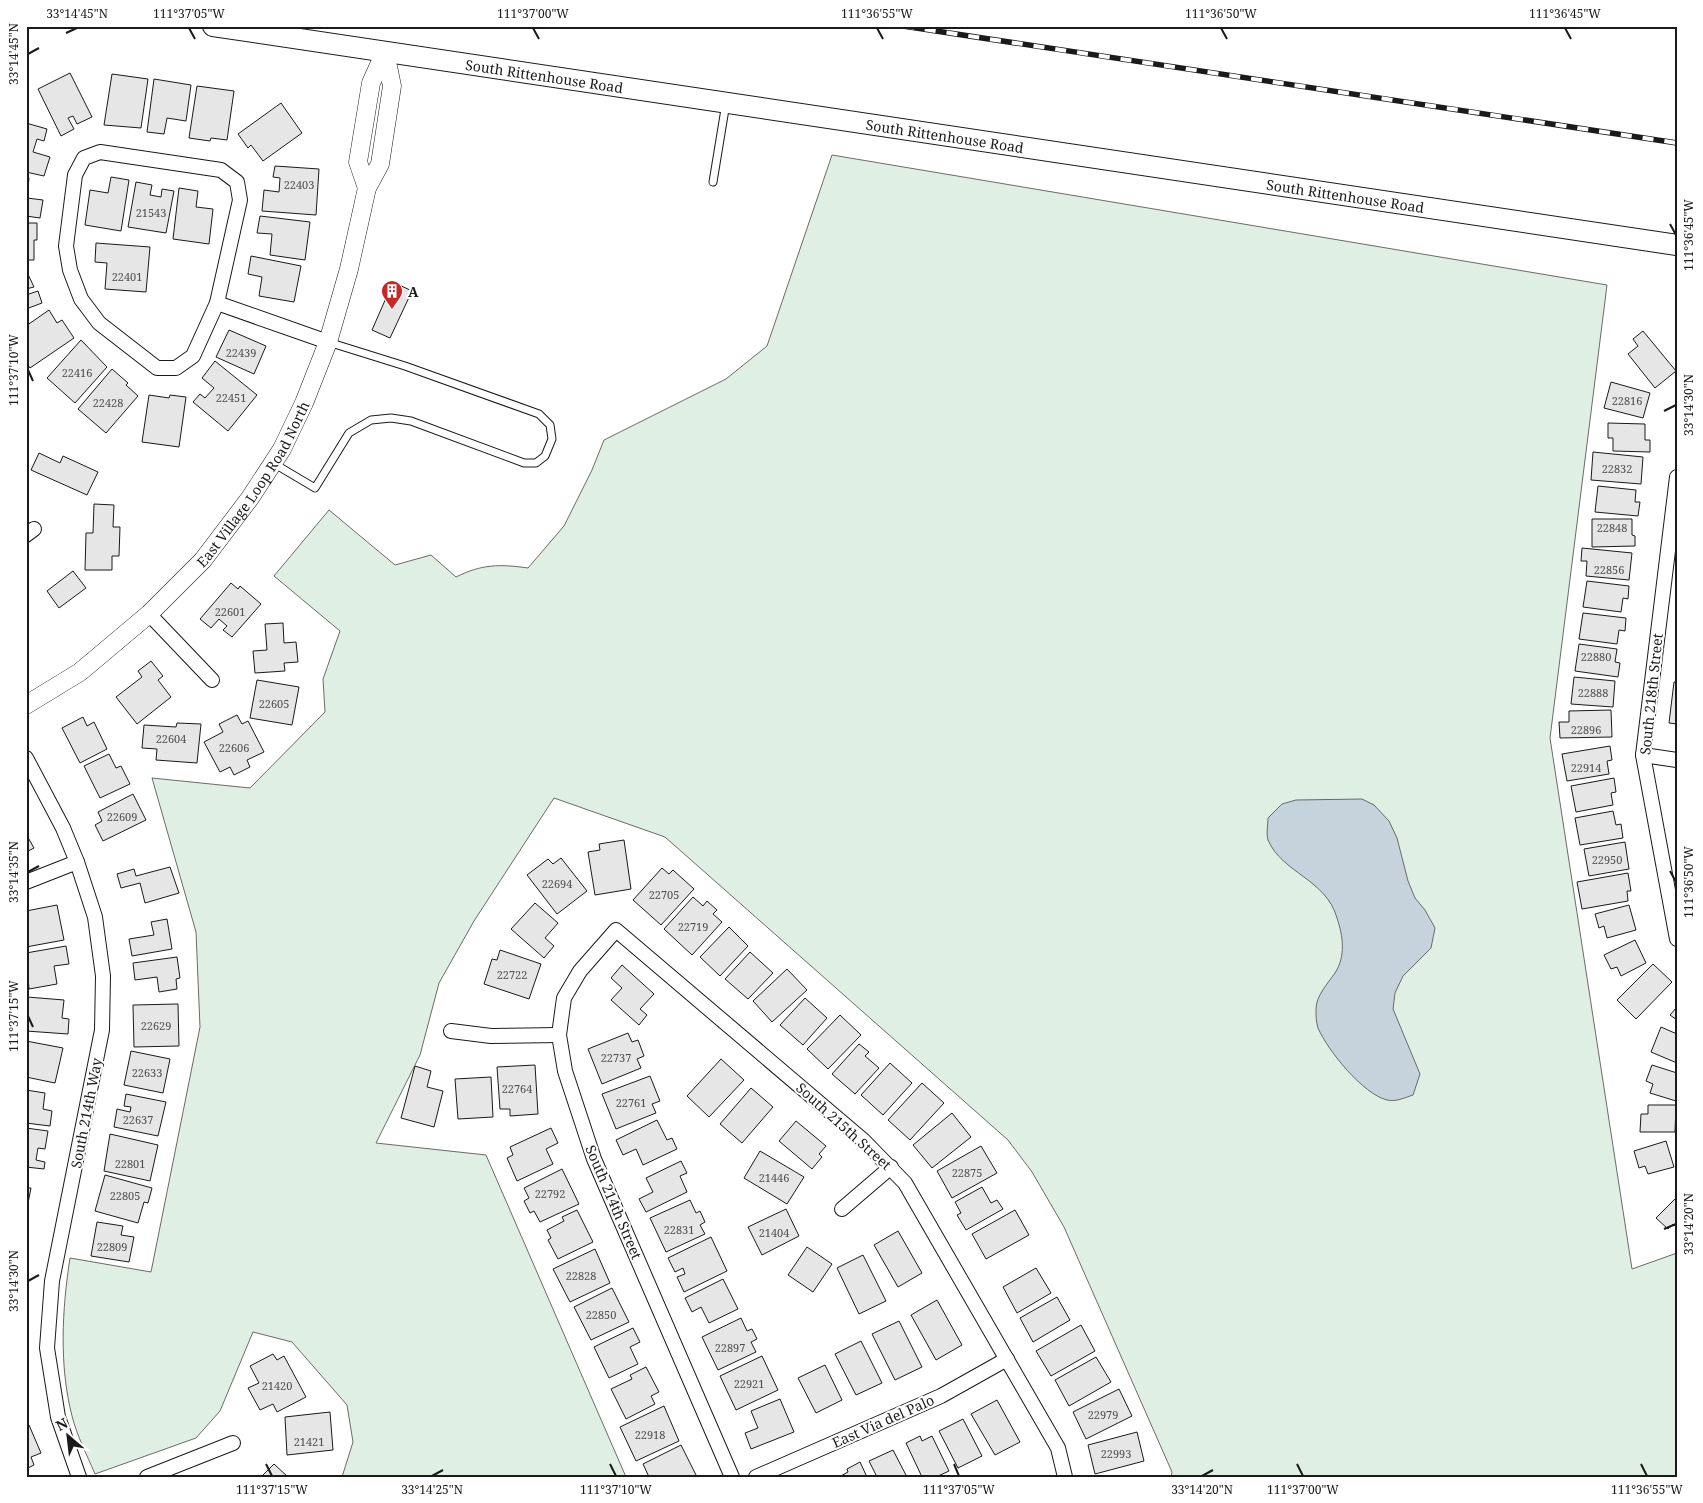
<svg xmlns="http://www.w3.org/2000/svg" width="1703" height="1503" font-family="'Noto Serif',serif">
<style>
.green{fill:#e0efe3;stroke:#6a6a6a}
.water{fill:#c6d2dc;stroke:#6a6a6a}
.building{fill:#e6e6e6;stroke:#1a1a1a}
.lines{fill:none;stroke-linecap:round;stroke-linejoin:round}
.service-casing{stroke:#1a1a1a;stroke-width:9}
.minor-casing{stroke:#1a1a1a;stroke-width:16}
.tertiary-casing{stroke:#1a1a1a;stroke-width:19}
.secondary-casing{stroke:#1a1a1a;stroke-width:22}
.service{stroke:#fff;stroke-width:7}
.minor{stroke:#fff;stroke-width:14}
.tertiary{stroke:#fff;stroke-width:18}
.secondary{stroke:#fff;stroke-width:20}
.rail-casing{stroke:#1a1a1a;stroke-width:5.5}
.rail{stroke:#fff;stroke-width:4;stroke-dasharray:11;stroke-linecap:butt}
.ticks{fill:none;stroke:#1a1a1a;stroke-width:2}
.labels{text-anchor:middle;dominant-baseline:central;stroke-width:4;stroke-linejoin:round;paint-order:stroke}
.number-label{font-size:11px;fill:#4d4d4d}
.street-label{font-size:14px;fill:#1a1a1a;stroke:#fff}
.poi-label{font-size:14px;font-weight:bold;fill:#1a1a1a;stroke:#fff;text-anchor:start}
.neatline{fill:none;stroke:#1a1a1a;stroke-width:2}
.ticks-label{font-size:12px;text-anchor:middle;fill:#1a1a1a}
</style>
<rect width="100%" height="100%" fill="#fff"/>
<path class="green" d="M832 155 1607 285 1550 738 1632 1269 1677 1253V1477H1171L1172 1472 1064 1227 1032 1172 1008 1140 665 837 554 798 474 921 439 983 420 1055 376 1143 486 1155 626 1477H342L353 1442 347 1405 292 1342 253 1332 220 1411 196 1438 95 1474C87 1455 77 1436 72 1416 59 1365 62 1310 70 1258L151 1272 200 1027 196 932 152 778 250 788 325 712 323 679 340 631 274 576 329 510 395 565 431 555 456 577C482 564 500 564 528 568L564 526 592 470 604 440 726 379 767 346Z"/>
<path class="water" d="M1362 799 1374 805 1389 821 1397 838 1408 881 1415 898 1425 910 1435 928 1431 948 1403 976 1395 993 1393 1009 1420 1074 1413 1095C1404 1098 1396 1102 1387 1100 1363 1094 1328 1051 1318 1028 1316 1022 1316 1015 1316 1009 1316 996 1328 983 1335 973 1346 956 1343 936 1337 918 1326 879 1282 873 1268 840 1266 834 1268 824 1268 818L1282 804 1296 800Z"/>
<g class="building">
<polygon points="70,73 92,117 77,124 73,116 68,118 74,129 61,136 38,89"/>
<polygon points="112,74 148,79 141,128 104,125"/>
<polygon points="154,79 191,85 186,121 167,118 164,134 147,132"/>
<polygon points="197,86 234,91 227,140 211,138 210,141 189,138"/>
<polygon points="281,103 302,133 263,161 251,145 248,148 238,134"/>
<polygon points="26,123 47,129 44,141 37,139 33,152 50,157 44,176 26,172"/>
<polygon points="275,166 319,169 316,215 262,211 264,190 279,192 280,178 273,177"/>
<polygon points="111,177 129,180 121,231 85,225 90,190 108,193"/>
<polygon points="26,178 29,178 27,198 43,200 40,218 26,216"/>
<polygon points="136,182 152,185 150,195 161,197 162,189 174,191 166,233 128,227"/>
<polygon points="179,188 198,191 196,207 213,209 209,244 173,239"/>
<polygon points="260,216 310,222 305,260 270,255 272,234 257,233"/>
<polygon points="26,223 37,223 37,240 34,240 34,260 26,260"/>
<polygon points="96,243 150,247 146,292 105,289 107,263 95,262"/>
<polygon points="251,256 301,266 294,302 259,296 262,277 248,274"/>
<polygon points="26,270 34,287 26,289"/>
<polygon points="393,282 412,291 390,338 372,330"/>
<polygon points="38,291 42,303 26,309 26,295"/>
<polygon points="49,310 57,323 62,320 74,338 30,368 26,362 26,326"/>
<polygon points="229,330 266,346 254,374 216,357"/>
<polygon points="1643,331 1676,371 1655,388 1628,354 1638,346 1633,339"/>
<polygon points="81,340 107,367 75,403 47,378"/>
<polygon points="215,361 257,395 228,431 193,402 200,394 205,398 214,388 202,378"/>
<polygon points="112,369 128,383 126,385 138,396 106,433 78,409"/>
<polygon points="1611,382 1650,393 1643,418 1604,408"/>
<polygon points="149,395 169,398 170,395 186,397 179,447 142,442"/>
<polygon points="1608,423 1645,424 1645,440 1650,440 1650,452 1613,451 1613,438 1608,438"/>
<polygon points="1593,452 1643,457 1641,484 1591,480"/>
<polygon points="39,453 60,463 63,456 98,472 87,495 31,470"/>
<polygon points="1598,486 1636,490 1635,502 1640,502 1638,516 1595,512"/>
<polygon points="94,504 114,505 113,527 120,527 119,556 112,556 112,570 85,570 86,533 93,533"/>
<polygon points="1592,519 1632,519 1632,535 1635,536 1635,546 1592,547"/>
<polygon points="1582,548 1632,553 1629,580 1586,576 1587,561 1581,561"/>
<polygon points="73,571 86,588 59,608 47,591"/>
<polygon points="1587,581 1629,586 1628,599 1623,598 1621,612 1583,607"/>
<polygon points="231,583 238,589 240,586 261,604 232,637 223,630 227,626 219,619 211,628 200,619"/>
<polygon points="1583,613 1626,618 1625,631 1619,630 1617,644 1579,639"/>
<polygon points="283,623 284,643 296,642 298,662 284,663 285,671 255,673 253,651 267,650 265,624"/>
<polygon points="1579,644 1617,649 1615,662 1620,663 1618,677 1575,671"/>
<polygon points="151,661 163,676 158,680 171,697 137,724 116,697 142,677 138,671"/>
<polygon points="1574,677 1615,681 1613,707 1571,704"/>
<polygon points="257,680 299,687 292,725 250,718"/>
<polygon points="1674,682 1677,682 1677,724 1669,723"/>
<polygon points="1611,710 1612,737 1560,738 1559,722 1569,722 1569,711"/>
<polygon points="237,715 242,724 248,721 264,752 247,760 250,767 234,775 230,767 220,772 204,742 223,732 219,724"/>
<polygon points="83,717 87,726 94,722 107,749 80,763 62,728"/>
<polygon points="177,723 201,724 197,763 156,760 157,749 142,748 144,725 176,727"/>
<polygon points="1610,746 1612,760 1607,761 1609,774 1567,781 1562,754"/>
<polygon points="109,754 116,768 121,766 130,784 100,798 84,766"/>
<polygon points="1614,778 1616,792 1611,793 1613,805 1576,812 1571,786"/>
<polygon points="133,794 146,820 103,841 95,825 102,821 98,812"/>
<polygon points="1613,811 1616,825 1621,824 1623,838 1580,845 1575,818"/>
<polygon points="26,834 34,848 26,852"/>
<polygon points="624,840 631,889 595,895 588,852 600,850 599,844"/>
<polygon points="1625,842 1629,869 1589,876 1584,849"/>
<polygon points="561,858 587,891 557,914 527,875 548,859 553,864"/>
<polygon points="170,867 179,893 145,903 140,883 121,888 117,874 134,869 136,876"/>
<polygon points="662,868 669,874 673,870 694,889 661,925 633,900"/>
<polygon points="1628,873 1631,891 1627,891 1628,901 1582,909 1577,882"/>
<polygon points="693,897 703,906 707,901 717,910 713,914 722,922 692,955 664,929"/>
<polygon points="535,903 558,923 545,938 554,946 544,958 511,929"/>
<polygon points="57,905 64,940 26,947 26,911"/>
<polygon points="1629,905 1636,930 1607,938 1604,926 1599,928 1595,914"/>
<polygon points="167,919 172,949 132,956 129,939 154,935 151,922"/>
<polygon points="729,927 748,946 720,976 700,957"/>
<polygon points="1635,940 1646,963 1621,976 1617,967 1611,969 1604,955"/>
<polygon points="66,946 69,964 54,966 57,984 29,989 26,953"/>
<polygon points="500,950 541,964 529,999 484,984 492,959 497,960"/>
<polygon points="750,952 773,973 748,999 725,979"/>
<polygon points="177,957 180,978 176,979 177,989 159,992 157,977 135,980 133,963"/>
<polygon points="1653,964 1672,982 1636,1019 1617,1000"/>
<polygon points="622,965 654,994 640,1009 647,1015 639,1025 611,1000 622,988 611,978"/>
<polygon points="787,969 807,990 772,1022 753,1001"/>
<polygon points="27,997 64,1000 62,1018 69,1019 68,1034 26,1031"/>
<polygon points="805,998 827,1018 803,1045 780,1025"/>
<polygon points="178,1004 179,1046 134,1047 133,1005"/>
<polygon points="1677,1007 1677,1020 1670,1015"/>
<polygon points="840,1015 861,1035 828,1069 807,1049"/>
<polygon points="1661,1027 1677,1034 1677,1063 1651,1052"/>
<polygon points="628,1033 632,1042 638,1040 644,1056 637,1059 641,1068 602,1084 588,1049"/>
<polygon points="26,1041 63,1048 55,1083 26,1077"/>
<polygon points="859,1044 869,1052 865,1056 879,1068 855,1094 832,1074"/>
<polygon points="131,1051 170,1059 163,1093 124,1085"/>
<polygon points="721,1059 744,1080 709,1117 687,1096"/>
<polygon points="890,1063 912,1083 883,1115 861,1095"/>
<polygon points="535,1065 538,1114 510,1116 510,1109 500,1109 497,1067"/>
<polygon points="1652,1065 1677,1073 1676,1101 1650,1093 1653,1084 1646,1081"/>
<polygon points="415,1066 431,1071 427,1087 443,1091 434,1127 401,1118"/>
<polygon points="650,1076 660,1101 652,1104 656,1113 616,1129 602,1094"/>
<polygon points="491,1077 493,1117 458,1119 455,1079"/>
<polygon points="922,1083 944,1103 910,1140 888,1120"/>
<polygon points="751,1088 773,1107 742,1143 720,1124"/>
<polygon points="26,1090 45,1093 43,1109 52,1111 50,1126 26,1123"/>
<polygon points="126,1094 166,1102 158,1136 114,1127 117,1109 130,1112 131,1107 124,1106"/>
<polygon points="1648,1105 1676,1105 1675,1132 1640,1132 1641,1114 1648,1114"/>
<polygon points="952,1113 971,1137 932,1168 913,1145"/>
<polygon points="657,1120 667,1140 672,1138 677,1149 643,1165 636,1149 623,1155 616,1140"/>
<polygon points="796,1121 826,1146 819,1154 822,1157 812,1169 779,1141"/>
<polygon points="26,1128 48,1131 45,1149 38,1148 36,1160 45,1162 44,1169 26,1167"/>
<polygon points="551,1128 558,1143 546,1149 553,1164 517,1181 507,1158 513,1155 510,1147"/>
<polygon points="110,1134 158,1145 150,1181 104,1171"/>
<polygon points="1666,1141 1674,1167 1648,1174 1645,1166 1639,1168 1634,1151"/>
<polygon points="981,1146 997,1173 952,1198 937,1171"/>
<polygon points="760,1151 804,1177 787,1204 744,1178"/>
<polygon points="681,1161 687,1173 680,1176 687,1192 646,1212 639,1199 653,1192 646,1178"/>
<polygon points="562,1169 579,1204 540,1222 534,1211 530,1213 524,1201 529,1198 524,1188"/>
<polygon points="105,1175 152,1188 148,1203 144,1202 138,1223 95,1211"/>
<polygon points="982,1187 991,1203 997,1200 1003,1209 966,1230 957,1215 961,1213 955,1202"/>
<polygon points="26,1188 31,1188 26,1213"/>
<polygon points="1677,1197 1677,1228 1673,1224 1668,1229 1656,1218"/>
<polygon points="690,1200 696,1213 700,1211 705,1222 700,1225 705,1234 666,1252 650,1218"/>
<polygon points="786,1209 799,1236 762,1255 748,1227"/>
<polygon points="577,1210 593,1242 558,1259 548,1240 551,1238 547,1230 564,1221 562,1217"/>
<polygon points="1015,1210 1029,1235 986,1259 972,1234"/>
<polygon points="97,1222 123,1226 121,1235 134,1237 129,1262 91,1256"/>
<polygon points="898,1231 922,1273 898,1287 874,1245"/>
<polygon points="711,1237 727,1271 684,1292 677,1277 685,1274 683,1268 675,1272 668,1258"/>
<polygon points="807,1247 832,1264 813,1292 788,1275"/>
<polygon points="595,1249 610,1283 570,1302 553,1269"/>
<polygon points="863,1255 886,1301 859,1314 837,1268"/>
<polygon points="1036,1268 1051,1293 1017,1313 1003,1287"/>
<polygon points="723,1279 738,1309 709,1323 701,1307 692,1312 685,1298"/>
<polygon points="612,1288 629,1322 591,1340 574,1307"/>
<polygon points="1057,1297 1070,1320 1033,1342 1020,1318"/>
<polygon points="937,1300 962,1345 936,1360 911,1315"/>
<polygon points="741,1318 747,1331 752,1329 757,1339 751,1342 756,1352 718,1370 702,1337"/>
<polygon points="899,1321 922,1367 895,1380 872,1334"/>
<polygon points="1081,1325 1095,1351 1051,1376 1036,1351"/>
<polygon points="633,1328 640,1342 630,1347 638,1364 609,1378 594,1347"/>
<polygon points="861,1341 882,1383 856,1395 835,1354"/>
<polygon points="273,1354 277,1360 284,1356 306,1397 277,1412 273,1404 260,1410 248,1388 259,1383 250,1366"/>
<polygon points="762,1356 778,1390 736,1410 720,1376"/>
<polygon points="1096,1357 1111,1382 1069,1406 1055,1380"/>
<polygon points="825,1365 842,1400 816,1413 798,1378"/>
<polygon points="646,1367 659,1392 651,1396 655,1404 626,1419 611,1389 632,1379 630,1375"/>
<polygon points="1119,1389 1132,1416 1086,1439 1073,1412"/>
<polygon points="780,1399 794,1432 751,1449 745,1433 758,1428 751,1411"/>
<polygon points="997,1400 1020,1442 995,1455 971,1414"/>
<polygon points="664,1406 679,1441 636,1461 620,1427"/>
<polygon points="330,1412 333,1450 287,1455 285,1417"/>
<polygon points="963,1419 982,1456 958,1468 939,1431"/>
<polygon points="29,1425 41,1453 31,1457 34,1465 26,1469 26,1426"/>
<polygon points="1137,1432 1144,1461 1095,1474 1088,1445"/>
<polygon points="920,1436 922,1441 932,1436 949,1471 936,1477 922,1477 906,1443"/>
<polygon points="681,1445 697,1477 649,1477 643,1464"/>
<polygon points="893,1450 907,1477 877,1477 869,1461"/>
<polygon points="860,1462 867,1477 839,1477 848,1472 847,1469"/>
<polygon points="274,1464 288,1477 261,1477"/>
</g>
<g class="lines">
<g class="service-casing">
<g id="service">
<polyline points="713,182 726,103"/>
<polyline points="273,463 315,488 349,433 371,420 391,418 411,421 524,463 536,463 545,456 552,439 550,425 539,414 405,366 328,342"/>
</g>
</g>
<g class="minor-casing">
<g id="minor">
<polygon points="100,152 221,170 237,182 240,200 217,303 193,356 176,368 157,368 99,323 81,299 70,270 66,246 75,175 84,158"/>
<polyline points="217,303 328,342"/>
<polyline points="1677,477 1643,755 1677,939"/>
<polyline points="26,535 34,529"/>
<polyline points="149,614 212,680"/>
<polyline points="1643,755 1677,760"/>
<polyline points="26,758 63,828 77,862 95,917 103,976 102,1030 52,1281 47,1348 58,1417 79,1477"/>
<polyline points="26,882 77,862"/>
<polyline points="451,1031 491,1036 559,1035"/>
<polyline points="842,1209 891,1167"/>
<polyline points="147,1477 233,1443"/>
<polyline points="732,1477 594,1159 565,1071 559,1035 564,998 580,971 616,930 863,1140 905,1183 1058,1448 1065,1477"/>
<polyline points="756,1477 941,1396 1007,1359"/>
</g>
</g>
<g class="tertiary-casing">
<g id="tertiary">
<polyline points="367,188 358,162 371,83 385,52"/>
<path id="s1" d="M26 705 80 672 149 614 203 560 250 498 282 449 304 403 328 342 349 269 367 188 380 164 392 86 385 52"/>
</g>
</g>
<g class="secondary-casing">
<g id="secondary">
<path id="s2" d="M213 26 1677 245"/>
</g>
</g>
<use href="#service" class="service"/>
<use href="#minor" class="minor"/>
<use href="#tertiary" class="tertiary"/>
<use href="#secondary" class="secondary"/>
<g class="rail-casing">
<polyline id="rail" points="903,26 1677,143"/>
</g>
<use href="#rail" class="rail"/>
</g>
<path class="ticks" d="M189 28 195 39M533 28 539 39M877 28 883 39M1221 28 1227 39M1565 28 1571 39M66 33 77 28M28 54 39 48M1670 224 1676 235M28 370 33 381M1664 411 1676 405M1670 871 1676 882M28 872 39 866M28 1016 33 1027M1664 1229 1676 1224M28 1281 39 1275M266 1464 272 1476M610 1464 616 1476M954 1464 959 1476M1297 1464 1303 1476M1641 1464 1647 1476M432 1476 443 1470M1202 1476 1213 1470"/>
<defs>
<g id="building-pin" transform="scale(1.125)"><path d="M0 17L-7.5 6A9.5 9.5 0 1 1 7.5 6Z" fill="#c62828" stroke="#fff"/><path d="M-4-6H4V6H1V3H-1V6H-4ZM-2.5-4.3h1.7v1.8h-1.7ZM.8-4.3h1.7v1.8H.8ZM-2.5-1h1.7V.8h-1.7ZM.8-1h1.7V.8H.8Z" fill="#fff"/></g>
</defs>
<g fill-rule="evenodd">
<use href="#building-pin" x="392" y="291"/>
</g>
<g class="labels">
<g class="number-label">
<text x="299" y="184">22403</text>
<text x="151" y="212">21543</text>
<text x="127" y="276">22401</text>
<text x="241" y="352">22439</text>
<text x="77" y="372">22416</text>
<text x="231" y="397">22451</text>
<text x="1627" y="400">22816</text>
<text x="108" y="402">22428</text>
<text x="1617" y="468">22832</text>
<text x="1612" y="527">22848</text>
<text x="1609" y="569">22856</text>
<text x="230" y="611">22601</text>
<text x="1596" y="656">22880</text>
<text x="1593" y="692">22888</text>
<text x="274" y="703">22605</text>
<text x="1586" y="729">22896</text>
<text x="171" y="738">22604</text>
<text x="234" y="747">22606</text>
<text x="1586" y="767">22914</text>
<text x="122" y="816">22609</text>
<text x="1607" y="859">22950</text>
<text x="557" y="883">22694</text>
<text x="664" y="894">22705</text>
<text x="693" y="926">22719</text>
<text x="512" y="974">22722</text>
<text x="156" y="1025">22629</text>
<text x="616" y="1057">22737</text>
<text x="147" y="1072">22633</text>
<text x="517" y="1088">22764</text>
<text x="631" y="1102">22761</text>
<text x="138" y="1119">22637</text>
<text x="130" y="1163">22801</text>
<text x="967" y="1172">22875</text>
<text x="774" y="1177">21446</text>
<text x="550" y="1193">22792</text>
<text x="125" y="1195">22805</text>
<text x="679" y="1229">22831</text>
<text x="774" y="1232">21404</text>
<text x="112" y="1246">22809</text>
<text x="581" y="1275">22828</text>
<text x="601" y="1314">22850</text>
<text x="730" y="1347">22897</text>
<text x="749" y="1383">22921</text>
<text x="277" y="1385">21420</text>
<text x="1103" y="1414">22979</text>
<text x="650" y="1434">22918</text>
<text x="309" y="1441">21421</text>
<text x="1116" y="1453">22993</text>
</g>
<g class="street-label">
<text stroke="none"><textPath href="#s2" startOffset="335">South Rittenhouse Road</textPath></text>
<text stroke="none"><textPath href="#s2" startOffset="740">South Rittenhouse Road</textPath></text>
<text stroke="none"><textPath href="#s2" startOffset="1145">South Rittenhouse Road</textPath></text>
<text stroke="none"><textPath href="#s1" startOffset="321">East Village Loop Road North</textPath></text>
<text transform="translate(1651 694) rotate(-84)">South 218th Street</text>
<text transform="translate(86 1113) rotate(-79)">South 214th Way</text>
<text transform="translate(844 1126) rotate(42)">South 215th Street</text>
<text transform="translate(614 1202) rotate(67)">South 214th Street</text>
<text transform="translate(883 1421) rotate(-24)">East Via del Palo</text>
</g>
<g class="poi-label">
<text x="408" y="291">A</text>
</g>
</g>
<rect width="1703" height="1503" fill="none" stroke="#ffffff" stroke-width="55"/>
<g transform="translate(68 1436) rotate(332)" stroke="#ffffff" stroke-width="4" paint-order="stroke">
<path d="M0-4L9 19L0 12L-9 19Z" fill="#1a1a1a"/>
<text y="-8" font-size="14" font-weight="bold" text-anchor="middle" fill="#1a1a1a">N</text>
</g>
<rect x="28" y="28" width="1648" height="1448" class="neatline"/>
<g class="ticks-label">
<text x="77" y="18">33°14'45"N</text>
<text x="189" y="18">111°37'05"W</text>
<text x="533" y="18">111°37'00"W</text>
<text x="877" y="18">111°36'55"W</text>
<text x="1221" y="18">111°36'50"W</text>
<text x="1565" y="18">111°36'45"W</text>
<text transform="translate(14 54) rotate(-90)" y="4">33°14'45"N</text>
<text transform="translate(1689 235) rotate(-90)" y="4">111°36'45"W</text>
<text transform="translate(14 370) rotate(-90)" y="4">111°37'10"W</text>
<text transform="translate(1689 405) rotate(-90)" y="4">33°14'30"N</text>
<text transform="translate(14 872) rotate(-90)" y="4">33°14'35"N</text>
<text transform="translate(1689 882) rotate(-90)" y="4">111°36'50"W</text>
<text transform="translate(14 1016) rotate(-90)" y="4">111°37'15"W</text>
<text transform="translate(1689 1224) rotate(-90)" y="4">33°14'20"N</text>
<text transform="translate(14 1281) rotate(-90)" y="4">33°14'30"N</text>
<text x="272" y="1494">111°37'15"W</text>
<text x="432" y="1494">33°14'25"N</text>
<text x="616" y="1494">111°37'10"W</text>
<text x="959" y="1494">111°37'05"W</text>
<text x="1202" y="1494">33°14'20"N</text>
<text x="1303" y="1494">111°37'00"W</text>
<text x="1647" y="1494">111°36'55"W</text>
</g>
</svg>
